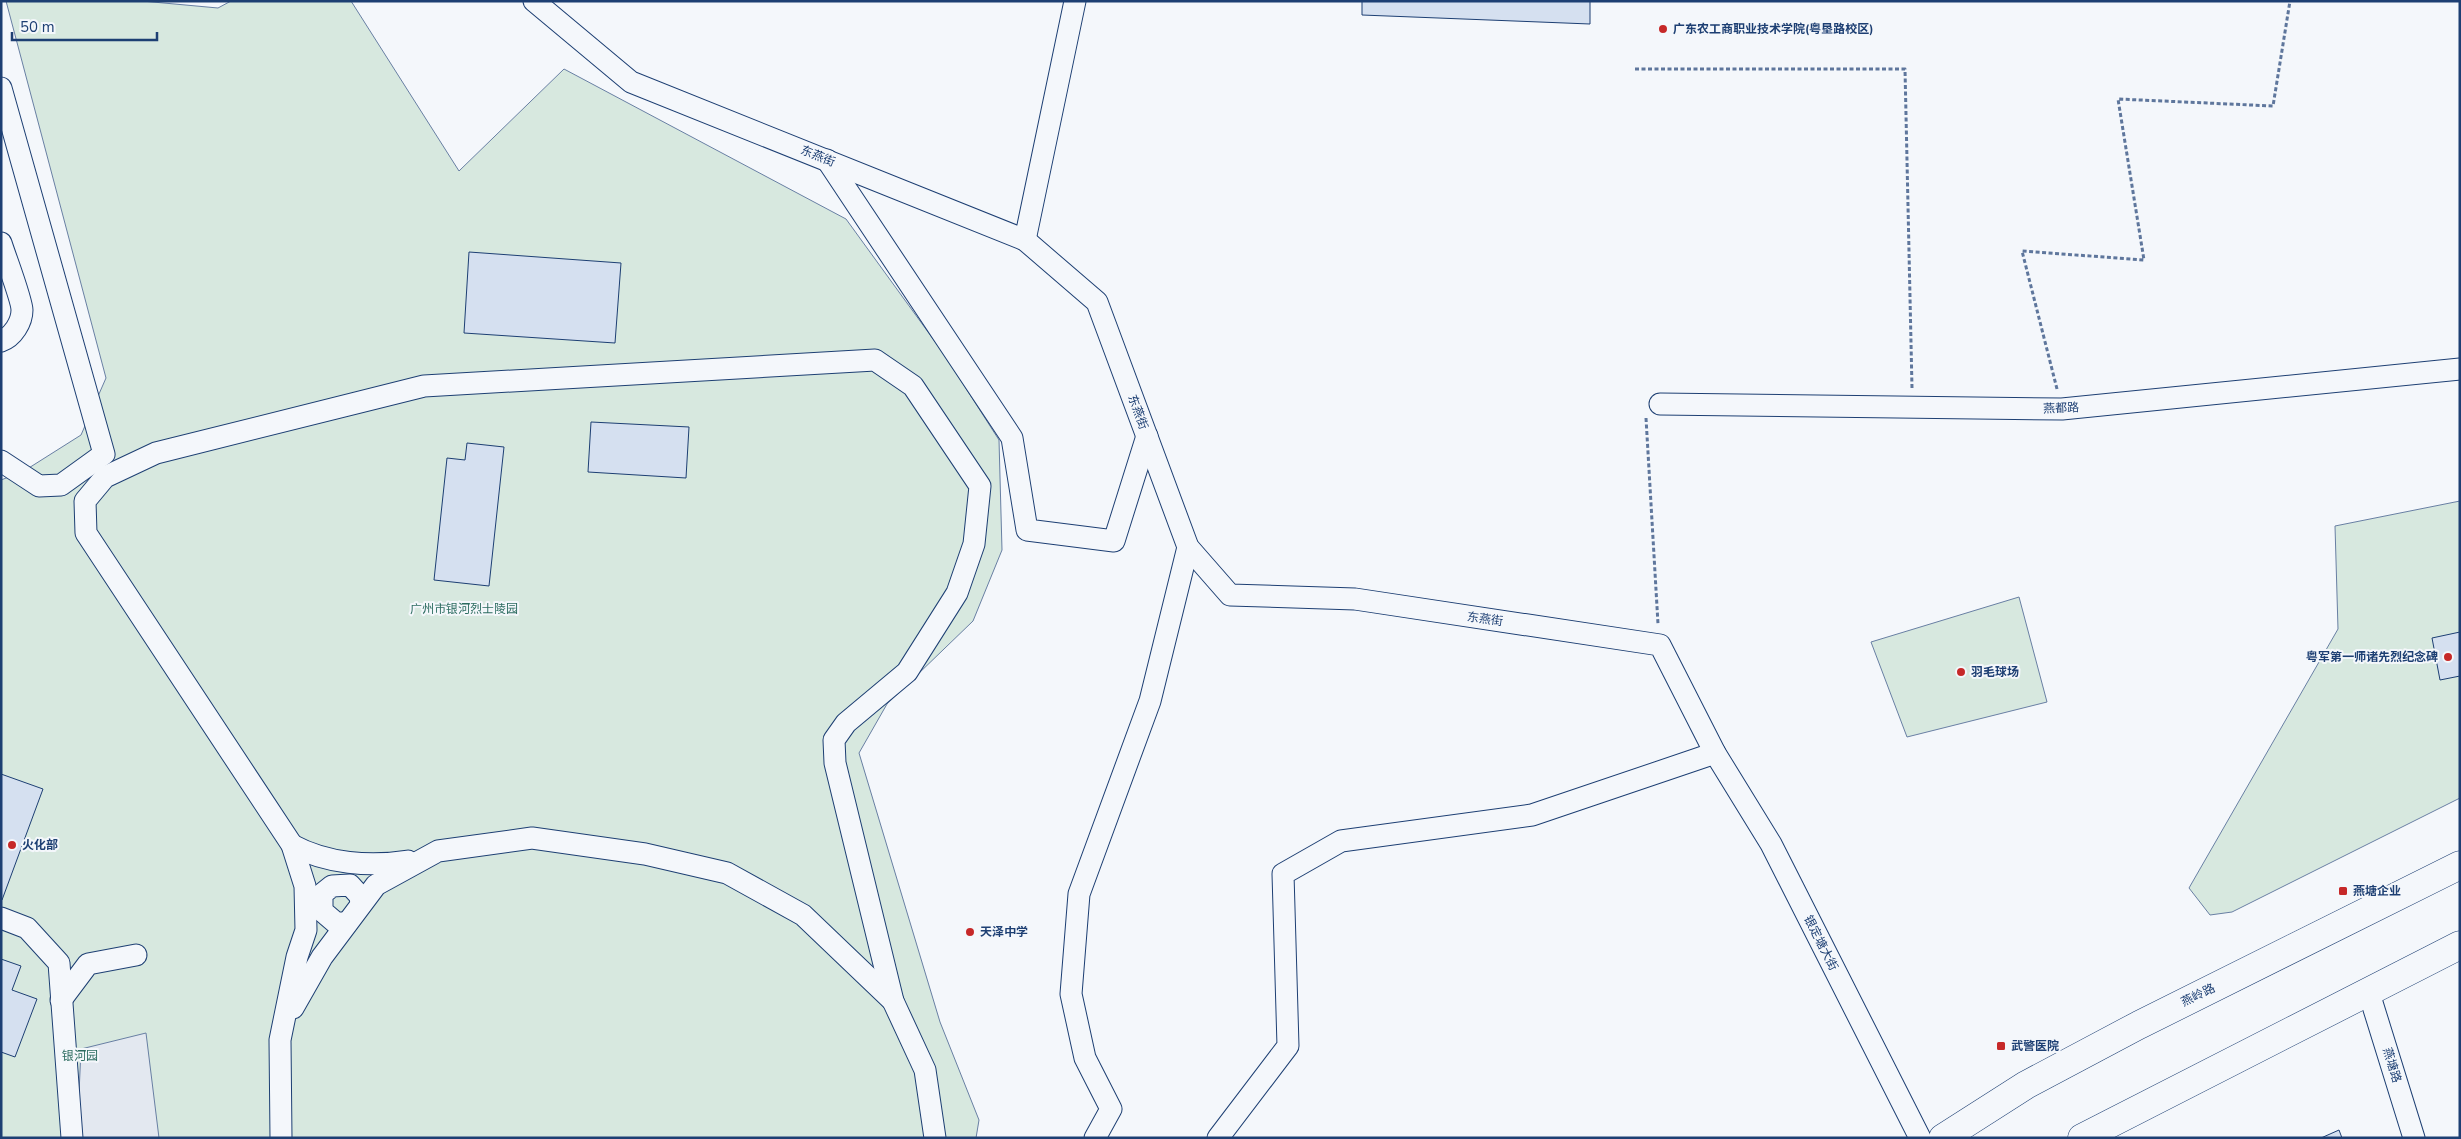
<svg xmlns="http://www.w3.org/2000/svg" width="2461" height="1139" font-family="'Nunito Sans','Noto Sans SC',sans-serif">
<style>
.green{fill:#d7e8df;stroke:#687fa3}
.parking{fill:#e3e8f0;stroke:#687fa3}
.building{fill:#d5e0f0;stroke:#1d3f73}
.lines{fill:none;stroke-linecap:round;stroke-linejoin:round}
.minor-casing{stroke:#1d3f73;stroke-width:23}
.highway-casing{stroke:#1d3f73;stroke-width:29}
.path{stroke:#5e769c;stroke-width:3;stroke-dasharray:4 2.5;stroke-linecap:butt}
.minor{stroke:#f4f7fb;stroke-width:21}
.highway{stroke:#f4f7fb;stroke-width:28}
.poi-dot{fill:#c62828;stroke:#f4f7fb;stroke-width:2}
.labels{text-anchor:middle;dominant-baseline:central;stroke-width:4;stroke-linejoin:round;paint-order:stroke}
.poi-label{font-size:12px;font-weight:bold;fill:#1d3f73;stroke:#f4f7fb;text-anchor:start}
.street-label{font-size:12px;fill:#1d3f73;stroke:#f4f7fb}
.park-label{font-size:12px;fill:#2c6c60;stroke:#f4f7fb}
</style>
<rect width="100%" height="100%" fill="#f4f7fb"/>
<g class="green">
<polygon points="6,1 142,1 218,8 231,1 351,1 459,171 564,69 846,219 944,354 999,440 1002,550 973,621 887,704 859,753 940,1022 979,1120 976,1138 1,1138 1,480 24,471 81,435 106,378"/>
<polygon points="2460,501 2460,798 2232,912 2210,915 2189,888 2338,629 2335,526"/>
<polygon points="2019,597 2047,702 1907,737 1871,642"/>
</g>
<polygon class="parking" points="146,1033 159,1138 77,1138 81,1049"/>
<g class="building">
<polygon points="1362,1 1590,1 1590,24 1362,15"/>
<polygon points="469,252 621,263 615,343 464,333"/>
<polygon points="591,422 689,427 686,478 588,472"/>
<polygon points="467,443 504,447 489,586 434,580 447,458 465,460"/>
<polygon points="2460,632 2460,676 2440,680 2432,638"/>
<polygon points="1,774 43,789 2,900 1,900"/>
<polygon points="1,959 21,966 12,990 37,999 15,1057 1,1052"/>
<polygon points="2339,1130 2342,1138 2321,1138"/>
</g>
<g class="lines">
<g class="minor-casing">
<g id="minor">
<polyline points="534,1 631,82 1025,240 1097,302 1188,547 1230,595 1355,599 1660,645 1715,753 1771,844 1920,1138"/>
<polyline points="1,88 104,454 61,485 39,486 1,461"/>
<polyline points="827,160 1012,438 1027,530 1114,541 1147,436"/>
<polyline points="1025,240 1075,1"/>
<path d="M1 243C5 256 22 300 22 310 22 322 13 337 1 341"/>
<polyline points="1660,404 2062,409 2460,369"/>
<path d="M292 845C327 864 370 867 408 861"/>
<polyline points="1,918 27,928 59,963 72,1138"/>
<polyline points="347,923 336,923 322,911 322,894 332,886 350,885 360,896 361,904"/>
<polyline points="2369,993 2414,1138"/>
<polyline points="61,1000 88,964 136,955"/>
<polyline points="293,1008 322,957 376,885 438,851 532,838 645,854 727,873 803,915 893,1001"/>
<polyline points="281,1138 280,1040 297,957 306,930 305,886 292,845 86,533 85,501 105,477 156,453 424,386 875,360 913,386 980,486 974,544 957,593 907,672 846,723 834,740 835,763 893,1001 925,1070 935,1138"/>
<polyline points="1095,1138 1111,1109 1085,1058 1071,994 1079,894 1150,701 1188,547"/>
<polyline points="1218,1138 1288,1046 1283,874 1341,841 1532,815 1715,753"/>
</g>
</g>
<g class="highway-casing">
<g id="highway">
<polyline points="1943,1138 2026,1085 2139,1025 2460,865"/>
<polyline points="2082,1138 2460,945"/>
</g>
</g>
<g class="path">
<polyline points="1635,69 1905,69 1912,388"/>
<polyline points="2057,389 2022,251 2144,260 2118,99 2273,106 2290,1"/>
<polyline points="1646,418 1658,624"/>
</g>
<use href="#minor" class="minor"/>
<use href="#highway" class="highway"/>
</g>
<g class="poi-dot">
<circle cx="1663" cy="29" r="5"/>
<circle cx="2448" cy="657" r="5"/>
<circle cx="1961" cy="672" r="5"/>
<circle cx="12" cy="845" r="5"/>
<rect x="2338" y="886" width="10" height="10" rx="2.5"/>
<circle cx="970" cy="932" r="5"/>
<rect x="1996" y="1041" width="10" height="10" rx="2.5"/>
</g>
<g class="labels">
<g class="poi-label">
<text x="1673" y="29">广东农工商职业技术学院(粤垦路校区)</text>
<text x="2438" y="657" text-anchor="end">粤军第一师诸先烈纪念碑</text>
<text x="1971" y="672">羽毛球场</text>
<text x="22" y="845">火化部</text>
<text x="2353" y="891">燕塘企业</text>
<text x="980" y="932">天泽中学</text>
<text x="2011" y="1046">武警医院</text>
</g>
<g class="street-label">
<text transform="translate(818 156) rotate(22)">东燕街</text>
<text transform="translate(2061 408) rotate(-2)">燕都路</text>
<text transform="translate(1138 412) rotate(70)">东燕街</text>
<text transform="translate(1485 619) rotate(8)">东燕街</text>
<text transform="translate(1821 943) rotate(63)">银定塘大街</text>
<text transform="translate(2198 995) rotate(-26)">燕岭路</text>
<text transform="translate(2392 1065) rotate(73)">燕塘路</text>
</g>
<g class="park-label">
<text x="464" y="609">广州市银河烈士陵园</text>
<text x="80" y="1056">银河园</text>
</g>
</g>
<rect width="2461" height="1139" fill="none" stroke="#1d3f73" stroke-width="5"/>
<path d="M12 32v8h145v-8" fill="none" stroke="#1d3f73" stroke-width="2.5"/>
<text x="20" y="32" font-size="15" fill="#1d3f73" stroke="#f4f7fb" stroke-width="4" paint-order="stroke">50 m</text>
</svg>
